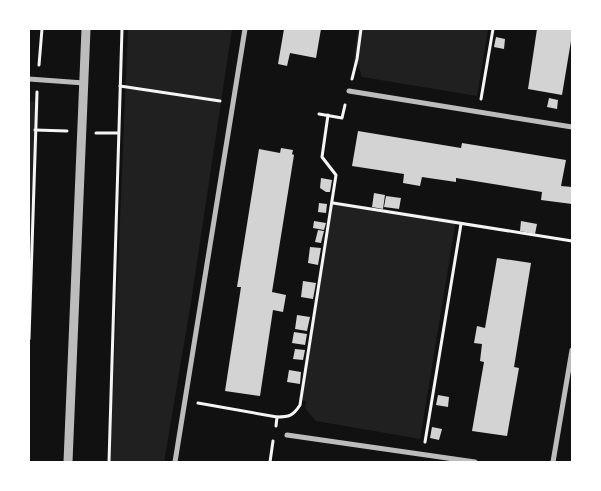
<svg xmlns="http://www.w3.org/2000/svg" width="601" height="491" font-family="Helvetica,sans-serif">
<style>
.green{fill:#202020}
.building{fill:#d3d3d3}
.lines{fill:none;stroke-linecap:round;stroke-linejoin:round}
.path{stroke:#f5f5f5;stroke-width:3}
.minor{stroke:#bcbcbc;stroke-width:5}
.tertiary{stroke:#bcbcbc;stroke-width:9}
</style>
<rect width="100%" height="100%" fill="#111"/>
<g class="green">
<polygon points="128,29 232,29 191,302 164,462 110,462"/>
<polygon points="358,29 488,29 477,96 362,77 358,65 353,64"/>
<polygon points="29,101 39,102 29,364"/>
<polygon points="331,201 456,220 420,439 316,421 305,408 306,401 299,400"/>
</g>
<g class="building">
<polygon points="284,29 321,29 316,58 290,53 287,66 278,64"/>
<polygon points="537,29 572,29 572,35 562,95 528,89"/>
<polygon points="496,37 505,39 504,49 494,47"/>
<polygon points="549,98 558,100 557,109 547,107"/>
<polygon points="358,131 461,148 462,143 566,160 561,186 572,187 572,204 541,200 542,192 456,178 456,182 422,177 420,186 403,183 404,174 352,166"/>
<polygon points="281,148 293,150 292,154 294,155 272,292 286,295 283,312 273,310 260,396 225,391 241,287 237,287 259,149 280,153"/>
<polygon points="321,178 332,180 330,192 326,192 320,188"/>
<polygon points="374,193 385,195 383,209 372,207"/>
<polygon points="386,196 401,198 399,209 384,207"/>
<polygon points="319,203 327,204 326,213 318,212"/>
<polygon points="314,221 326,223 324,230 313,228"/>
<polygon points="521,221 537,224 535,234 520,231"/>
<polygon points="318,230 324,231 321,243 315,242"/>
<polygon points="310,247 321,248 318,265 308,263"/>
<polygon points="497,258 531,263 514,367 519,368 507,436 472,431 484,362 480,361 482,344 474,343 477,326 485,328"/>
<polygon points="303,281 316,283 313,299 301,297"/>
<polygon points="297,315 310,317 307,331 295,329"/>
<polygon points="294,332 307,334 305,345 292,343"/>
<polygon points="295,349 305,350 303,360 293,359"/>
<polygon points="289,370 301,372 300,384 287,382"/>
<polygon points="438,395 449,397 448,407 436,405"/>
<polygon points="432,427 442,429 439,440 430,438"/>
</g>
<g class="lines">
<g class="path">
<polyline points="39,65 42,29"/>
<polyline points="352,79 357,59 361,29"/>
<polyline points="120,86 220,101"/>
<polyline points="481,99 493,29"/>
<polyline points="319,114 342,118 345,105"/>
<polyline points="35,130 67,131"/>
<polyline points="96,133 118,133"/>
<polyline points="333,203 572,241"/>
<polyline points="29,339 37,92"/>
<polyline points="198,403 277,417 276,426"/>
<path d="M277 417C289 417 293 416 300 405L336 175 322 157 328 115"/>
<polyline points="425,442 461,224"/>
<polyline points="109,462 122,29"/>
<polyline points="270,462 273,441"/>
</g>
<g class="minor">
<polyline points="29,79 84,83"/>
<polyline points="349,91 572,127"/>
<polyline points="287,435 475,462"/>
<polyline points="175,462 245,29"/>
<polyline points="553,462 572,350"/>
</g>
<polyline class="tertiary" points="68,462 86,29"/>
</g>
<rect width="601" height="491" fill="none" stroke="#ffffff" stroke-width="60"/>
</svg>
